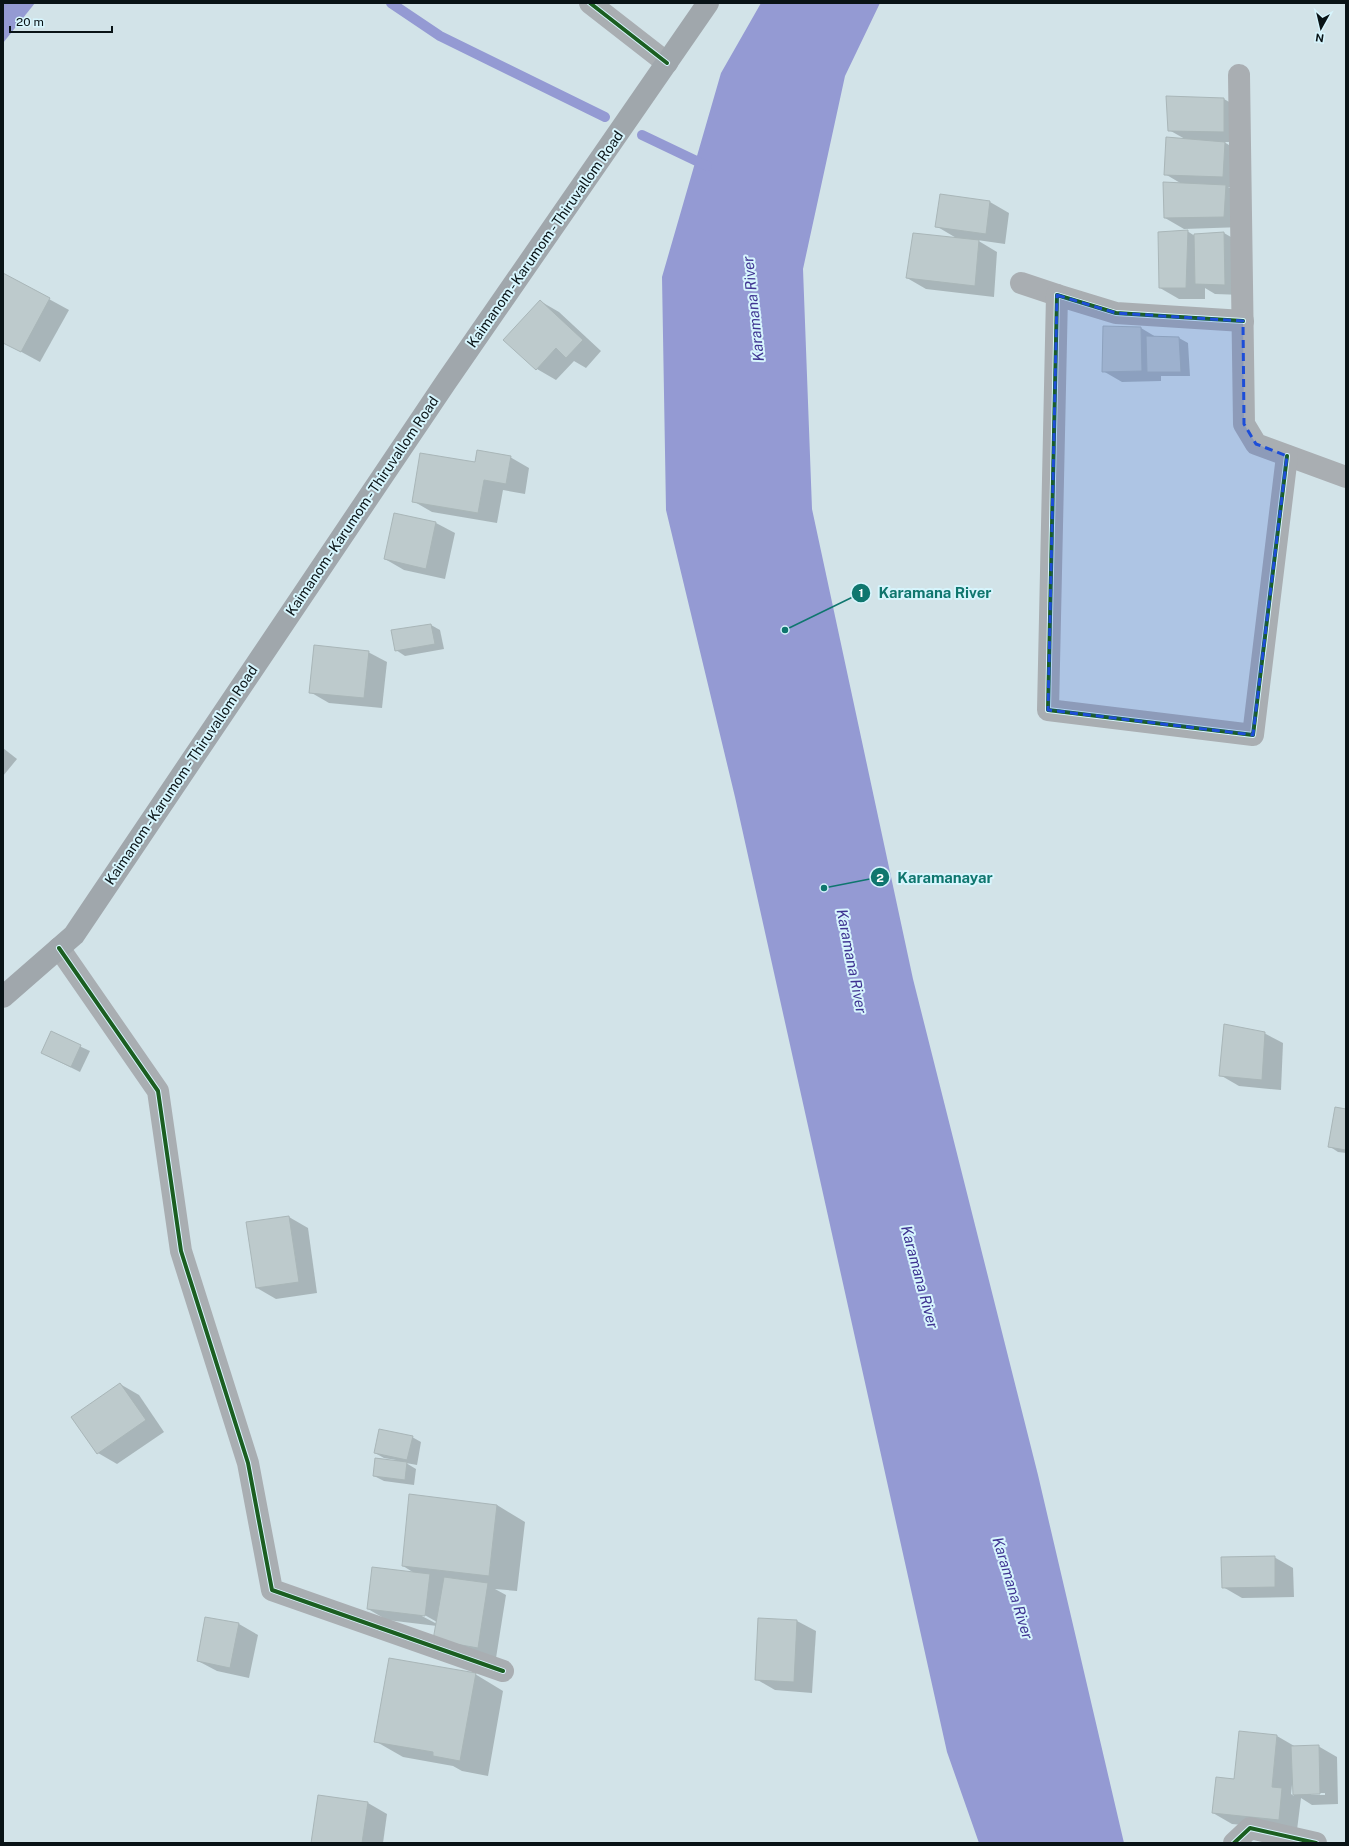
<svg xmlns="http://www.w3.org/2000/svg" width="1349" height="1846" font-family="'Public Sans',sans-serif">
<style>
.water{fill:#949ad3}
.shadow{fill:#0003;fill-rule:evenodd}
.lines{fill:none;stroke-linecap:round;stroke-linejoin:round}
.stream{stroke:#949ad3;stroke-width:10}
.building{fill:#bdcacc;stroke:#a9b6b8}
.minor{stroke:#a9aeb2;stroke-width:22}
.major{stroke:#a0a7ac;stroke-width:22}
.cycleway-casing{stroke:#d7f5fd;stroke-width:6}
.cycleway{stroke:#1b5e20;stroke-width:4}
.marked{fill:#1d4ed8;fill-opacity:0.2;stroke:#1d4ed8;stroke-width:3;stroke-dasharray:8 5;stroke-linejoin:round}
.labels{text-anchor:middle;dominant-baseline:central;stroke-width:4;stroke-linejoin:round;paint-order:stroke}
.street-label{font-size:14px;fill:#091316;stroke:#d7f5fd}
.water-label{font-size:15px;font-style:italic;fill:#3e3391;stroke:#d7f5fd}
.leader{fill:none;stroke:#0f766e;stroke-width:1.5}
.callout-dot{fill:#0f766e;stroke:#d7f5fd;stroke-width:1.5}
.mark-label{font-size:12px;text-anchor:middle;font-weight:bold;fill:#fff}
.callout-label{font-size:15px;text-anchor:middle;font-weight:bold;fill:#0f766e;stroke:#d7f5fd;stroke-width:4;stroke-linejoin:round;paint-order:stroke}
</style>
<rect width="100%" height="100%" fill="#d2e3e8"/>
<g class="water">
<polygon points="3,3 35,3 3,43"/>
<polygon points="761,3 880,3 845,76 803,269 812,509 913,979 1038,1475 1124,1843 979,1843 947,1752 735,797 666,510 662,277 721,73"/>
</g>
<g class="shadow">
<polygon points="1167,97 1224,99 1243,110 1243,142 1224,142 1244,154 1241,188 1228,187 1245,196 1243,227 1184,229 1165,218 1182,184 1165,174 1185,139 1169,130"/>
<polygon points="941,196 990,202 1009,213 1005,244 977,240 997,252 994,297 926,289 907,278 958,239 936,226"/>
<polygon points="1187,231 1195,236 1224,233 1243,244 1243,295 1215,294 1205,288 1205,299 1179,299 1160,288"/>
<polygon points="3,274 69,310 40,362 3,342"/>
<polygon points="540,301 559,312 601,351 586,368 574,361 556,380 537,369 505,340"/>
<polygon points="1141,328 1156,337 1179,338 1188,343 1190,376 1161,376 1161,381 1122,382 1103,371"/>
<polygon points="510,457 529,468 525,494 503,490 497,523 432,512 413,501 475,463"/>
<polygon points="436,523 455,533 445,579 404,570 385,559"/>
<polygon points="431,625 440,630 444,649 405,656 396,650 393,631"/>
<polygon points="368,652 387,662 382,708 329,703 310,692"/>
<polygon points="3,748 17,759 3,776"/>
<polygon points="51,1033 90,1051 80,1072 42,1053"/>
<polygon points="1264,1033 1283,1043 1281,1090 1239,1086 1220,1075"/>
<polygon points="1346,1110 1346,1153 1338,1152 1329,1146"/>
<polygon points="289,1217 308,1228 317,1293 276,1299 257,1288"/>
<polygon points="120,1384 139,1395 164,1432 117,1464 98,1453"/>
<polygon points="412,1437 421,1442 417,1465 406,1463 416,1469 414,1485 384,1481 374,1476 396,1460 384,1458 375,1453"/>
<path d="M497 1505 525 1522 517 1591 495 1589 506 1595 496 1658 453 1651 437 1626 387 1620 368 1609 416 1574 403 1566ZM421 1613 437 1622V1624L420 1615Z"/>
<polygon points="1274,1557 1293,1568 1294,1597 1242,1598 1223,1587"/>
<polygon points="206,1618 239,1624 258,1635 249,1678 217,1671 198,1661"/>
<polygon points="797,1621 816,1631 812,1693 775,1690 756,1679"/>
<polygon points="475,1674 503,1691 488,1776 462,1771 453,1766 403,1757 375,1741"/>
<path d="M1277 1736 1296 1747 1318 1746 1337 1757 1338 1804 1312 1805 1301 1798 1297 1830 1232 1824 1213 1813 1235 1780ZM1292 1785H1293L1294 1796 1291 1794ZM1311 1793H1325V1795H1311Z"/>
<polygon points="319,1796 368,1803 387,1814 383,1843 312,1843"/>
</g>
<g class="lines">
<g class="stream">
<polyline points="391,3 440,36 605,117"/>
<polyline points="642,135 707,166"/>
</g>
</g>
<g class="building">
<polygon points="1166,96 1224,98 1224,132 1168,131"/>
<polygon points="1166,137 1225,142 1223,177 1164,175"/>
<polygon points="1163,182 1226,185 1224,217 1164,218"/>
<polygon points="940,194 990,201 986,234 935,227"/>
<polygon points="1188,230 1186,288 1159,288 1158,232"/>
<polygon points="1224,232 1225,285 1195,284 1194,234"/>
<polygon points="913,233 979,240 975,286 906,278"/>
<polygon points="3,273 50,298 21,352 3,343"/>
<polygon points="540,300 583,340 566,358 556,348 536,370 503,340"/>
<polygon points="1103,326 1141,327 1142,371 1102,372"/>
<polygon points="1146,336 1179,337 1181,372 1147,372"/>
<polygon points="477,450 511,456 506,484 484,480 478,513 412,502 420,453 475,462"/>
<polygon points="394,513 436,522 426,569 384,559"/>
<polygon points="431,624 435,644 395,651 391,630"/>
<polygon points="314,645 369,651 364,698 309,693"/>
<polygon points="1224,1024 1265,1032 1262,1080 1219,1076"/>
<polygon points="51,1031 81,1045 71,1067 41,1053"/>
<polygon points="1335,1107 1346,1109 1346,1150 1328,1147"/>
<polygon points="289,1216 299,1282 256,1288 246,1222"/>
<polygon points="120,1383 146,1420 97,1454 71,1417"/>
<polygon points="379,1429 413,1436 407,1460 374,1453"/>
<polygon points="375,1458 407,1462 405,1480 373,1476"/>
<polygon points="409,1494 497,1505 489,1576 402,1566"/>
<polygon points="1275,1556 1275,1587 1222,1588 1221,1557"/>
<polygon points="372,1567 430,1574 425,1616 367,1609"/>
<polygon points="444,1577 488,1583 478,1648 433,1640"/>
<polygon points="205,1617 239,1623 230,1668 197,1661"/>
<polygon points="758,1618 797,1620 794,1682 755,1680"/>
<polygon points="389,1658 476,1673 460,1761 433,1756 433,1752 374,1742"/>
<polygon points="1239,1731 1277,1735 1272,1787 1282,1788 1279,1820 1212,1813 1216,1777 1234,1779"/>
<polygon points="1319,1745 1320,1794 1293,1795 1291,1746"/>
<polygon points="318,1795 368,1802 362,1843 311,1843"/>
</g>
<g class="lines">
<g class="minor">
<polyline points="590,3 667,63"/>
<polyline points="1239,75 1244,424 1256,444 1346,477"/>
<polyline points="1021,283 1057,295"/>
<polyline points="1243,321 1116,313 1057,295 1048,710 1253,735 1287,456"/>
<polyline points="59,948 158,1091 181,1251 248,1463 272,1590 503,1671"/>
<polyline points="1234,1843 1250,1828 1316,1843"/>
</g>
<polyline class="major" points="3,997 74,935 446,382 708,3"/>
<g class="cycleway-casing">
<g id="cycleway">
<polyline points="590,3 667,63"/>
<polyline points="1243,321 1116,313 1057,295 1048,710 1253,735 1287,456"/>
<polyline points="59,948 158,1091 181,1251 248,1463 272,1590 503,1671"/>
<polyline points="1234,1843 1250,1828 1316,1843"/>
</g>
</g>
<use href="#cycleway" class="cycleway"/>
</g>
<path class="marked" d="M1057 295 1116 313 1243 321 1244 424 1256 444 1287 456 1253 735 1048 710Z"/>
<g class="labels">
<g class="street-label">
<text transform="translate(545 239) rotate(-55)">Kaimanom - Karumom - Thiruvallom Road</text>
<text transform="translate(362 506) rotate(-56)">Kaimanom - Karumom - Thiruvallom Road</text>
<text transform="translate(181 775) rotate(-56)">Kaimanom - Karumom - Thiruvallom Road</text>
</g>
<g class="water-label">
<text transform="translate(753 309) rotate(-96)">Karamana River</text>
<text transform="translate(852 961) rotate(79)">Karamana River</text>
<text transform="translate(920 1277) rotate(75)">Karamana River</text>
<text transform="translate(1013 1588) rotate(73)">Karamana River</text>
</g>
</g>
<path class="leader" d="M785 630L861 593M824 888L880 877"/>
<g class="callout-dot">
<circle cx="785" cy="630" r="4"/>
<circle cx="824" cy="888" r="4"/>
<circle cx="861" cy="593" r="10"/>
<circle cx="880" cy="877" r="10"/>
</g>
<g class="mark-label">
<text x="861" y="597">1</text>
<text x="880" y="882">2</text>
</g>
<g class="callout-label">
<text x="935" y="598">Karamana River</text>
<text x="945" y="883">Karamanayar</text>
</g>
<rect width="1349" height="1846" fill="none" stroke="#091316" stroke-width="8"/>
<g transform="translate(1321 28) rotate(188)" stroke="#d7f5fd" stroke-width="3" paint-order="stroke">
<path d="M0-3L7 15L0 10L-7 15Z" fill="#091316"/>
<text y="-6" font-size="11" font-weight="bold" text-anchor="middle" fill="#091316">N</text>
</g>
<path d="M10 26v6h102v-6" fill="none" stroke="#091316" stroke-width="2"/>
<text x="16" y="26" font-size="12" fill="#091316" stroke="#d7f5fd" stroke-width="3" paint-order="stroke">20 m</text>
</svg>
